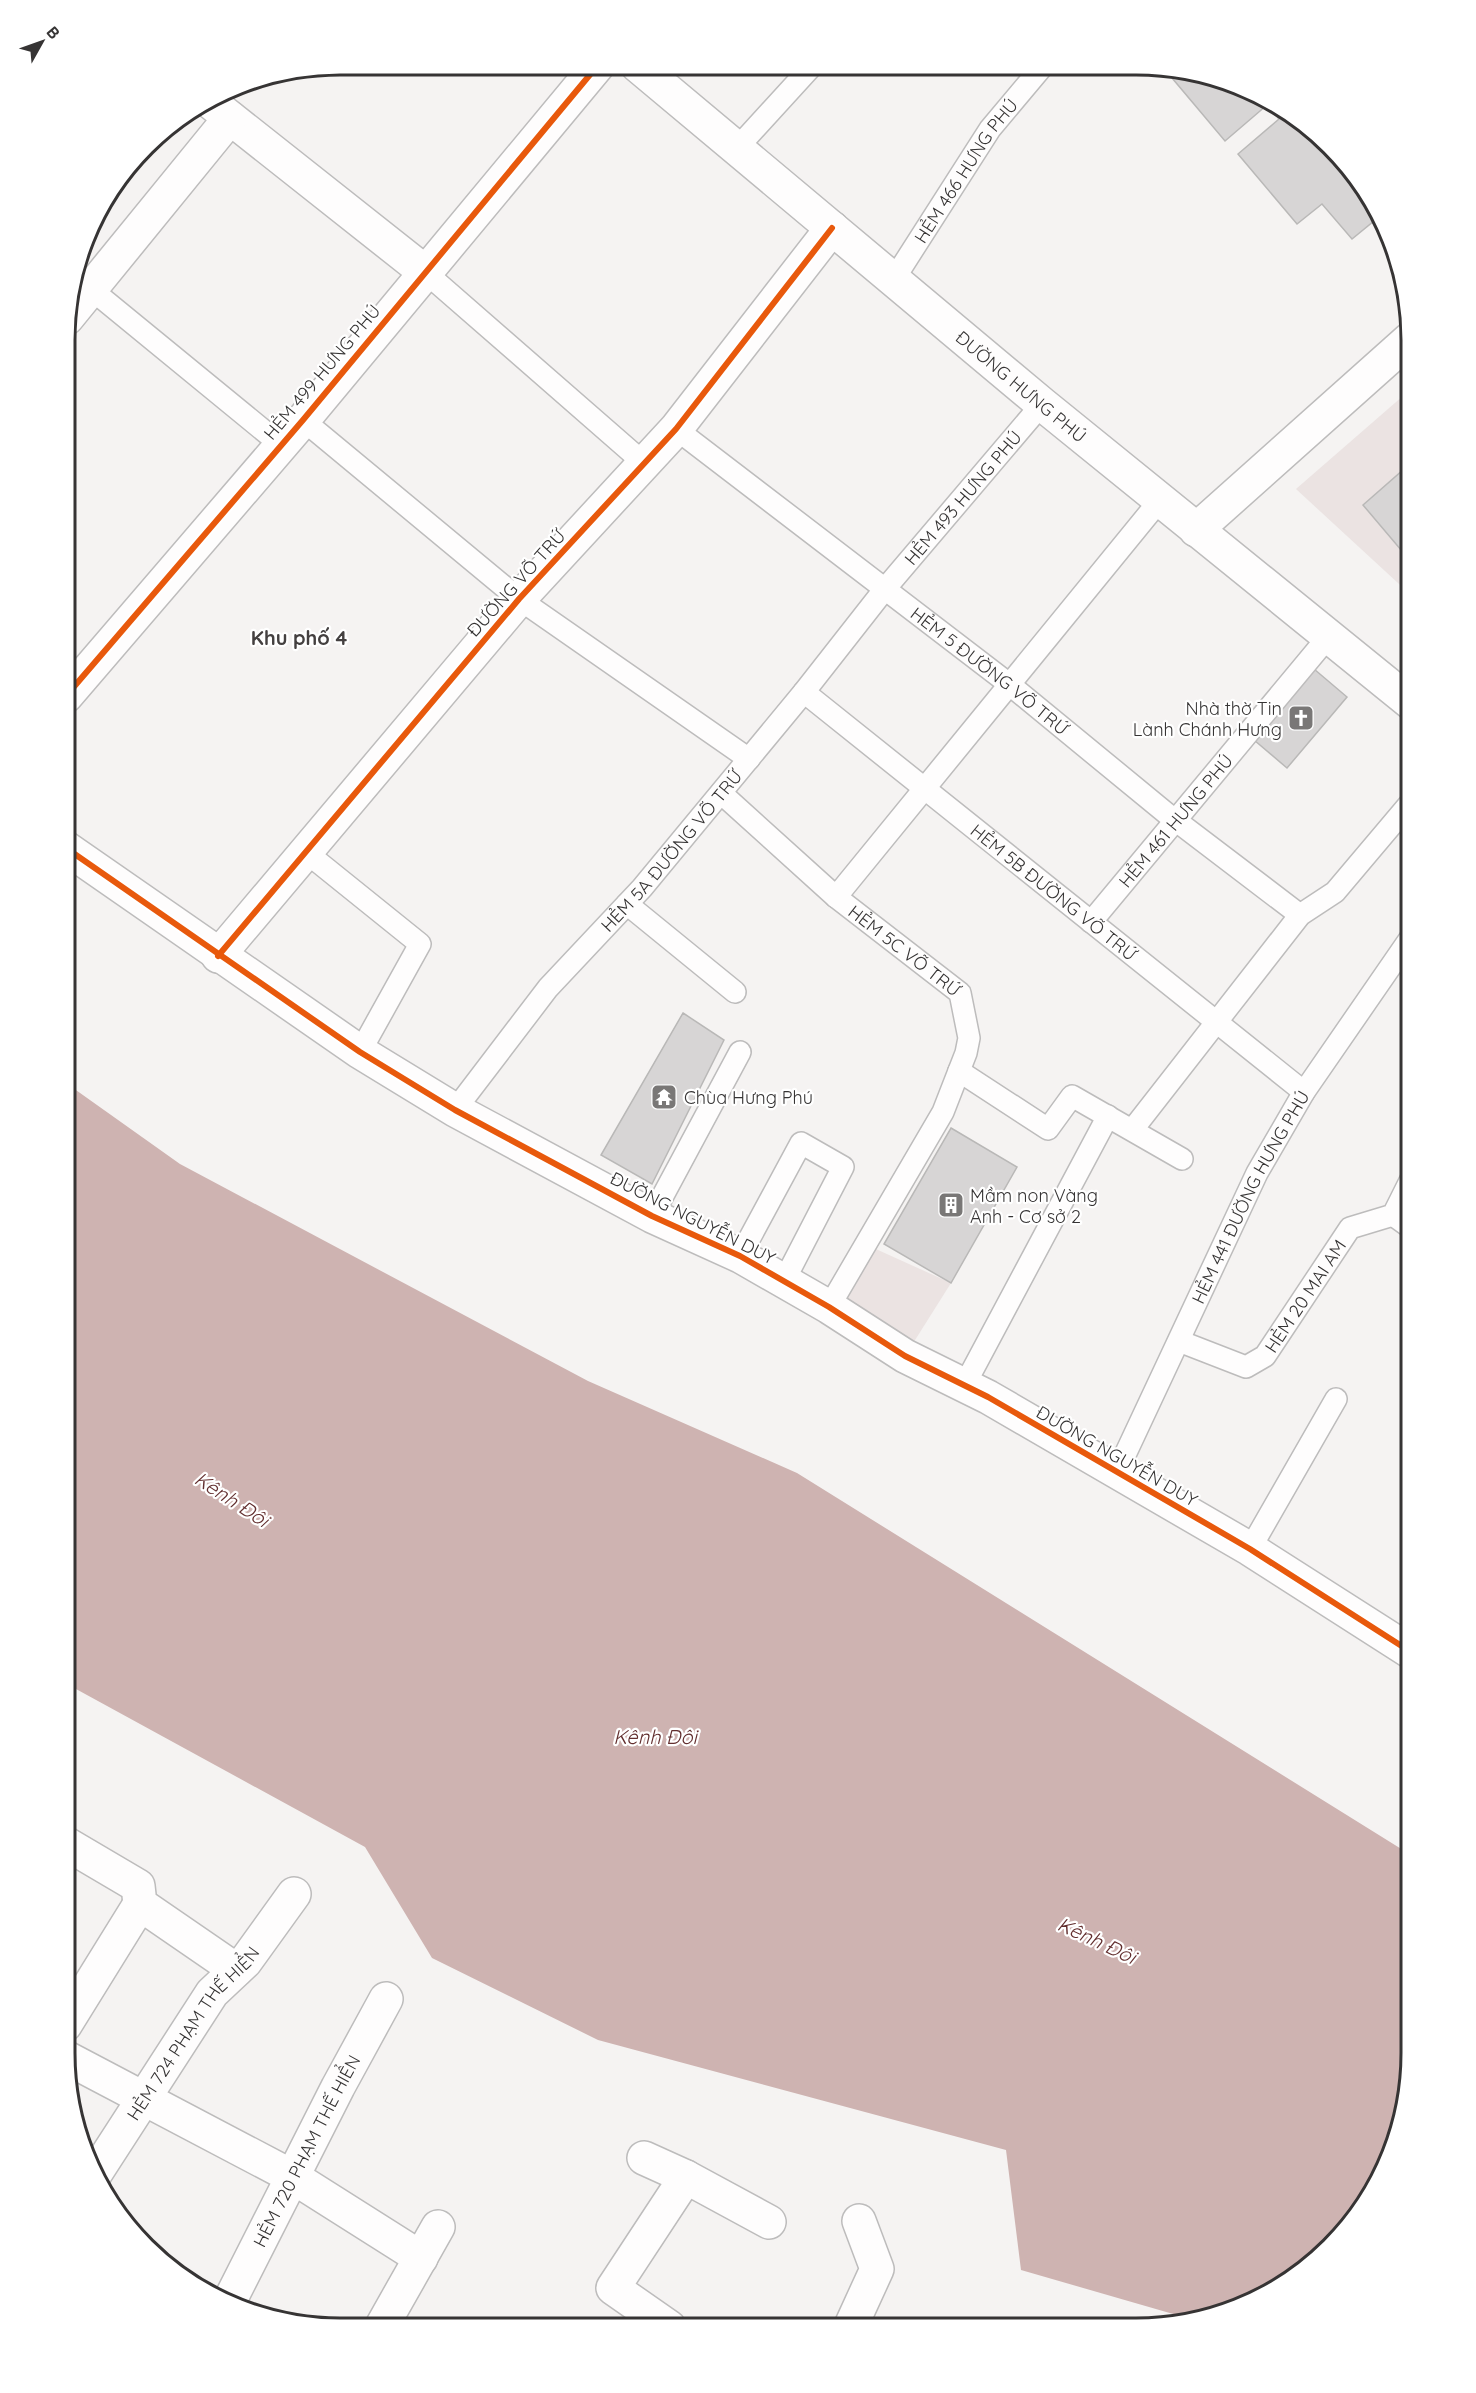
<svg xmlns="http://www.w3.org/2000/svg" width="1476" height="2393" font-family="Quicksand,sans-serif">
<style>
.built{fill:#ebe3e2}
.water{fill:#ceb3b1}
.building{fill:#d7d5d5;stroke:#b9b8b7;stroke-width:1.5}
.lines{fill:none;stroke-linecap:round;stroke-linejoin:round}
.lane-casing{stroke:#bdbcbc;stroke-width:24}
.street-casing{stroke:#bdbcbc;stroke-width:36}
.secondary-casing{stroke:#bdbcbc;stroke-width:36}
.lane{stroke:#fefdfd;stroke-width:21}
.street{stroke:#fefdfd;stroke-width:33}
.secondary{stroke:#fefdfd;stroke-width:33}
.cycleway-casing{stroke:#fff;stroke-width:10}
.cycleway{stroke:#e8590c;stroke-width:6}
.labels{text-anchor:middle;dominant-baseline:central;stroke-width:4.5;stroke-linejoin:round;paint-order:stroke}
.street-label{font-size:18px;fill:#363434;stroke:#fff}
.poi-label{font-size:18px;fill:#363434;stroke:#fff;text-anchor:start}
.neighbourhood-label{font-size:20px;font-weight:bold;fill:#444040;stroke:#fff}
.water-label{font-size:20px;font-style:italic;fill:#622e2e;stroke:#fff}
.rim{fill:none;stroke:#363434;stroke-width:3}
</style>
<rect width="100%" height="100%" fill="#f5f3f2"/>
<g class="built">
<polygon points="1411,389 1411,595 1296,489"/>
<polygon points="867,1245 951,1283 905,1356 829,1307"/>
</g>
<polygon class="water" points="66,1083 180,1164 588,1381 797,1473 1411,1855 1411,2071 1391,2158 1355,2220 1303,2272 1241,2308 1187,2318 1021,2270 1006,2150 598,2040 432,1958 365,1847 65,1683"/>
<g class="building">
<polygon points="1173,67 1242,86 1304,122 1355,173 1380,216 1352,239 1322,204 1297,224 1238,154 1279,119 1267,105 1225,141 1167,72"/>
<polygon points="1411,463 1411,554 1407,557 1363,505"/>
<polygon points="1314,669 1347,697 1287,768 1254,740"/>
<polygon points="683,1013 724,1040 652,1184 601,1155"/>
<polygon points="951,1128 1017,1167 951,1283 884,1244"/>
</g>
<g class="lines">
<g class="lane-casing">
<g id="lane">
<polyline points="738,147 812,66"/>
<polyline points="425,272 645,464"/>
<polyline points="75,276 280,444"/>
<path id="s1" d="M894 279 990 129 1042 67"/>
<polyline points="303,420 519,599 749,759"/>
<path id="s2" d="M676 429 1009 684 1166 813 1300 915"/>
<path id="s3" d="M804 692 1304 1092"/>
<path id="s4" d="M721 793 836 897 960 993 969 1038 966 1053 943 1112 829 1307"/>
<polyline points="307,853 420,944 360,1052"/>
<polyline points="836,897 1160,500"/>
<polyline points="627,904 735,992"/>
<path id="s5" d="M1091 922 1328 637"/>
<polyline points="959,1071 1048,1129 1072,1096 1182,1159"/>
<path id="s6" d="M455 1110 548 988 642 888 804 692 884 590 1042 404"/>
<polyline points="1133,1129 1300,915 1335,892 1411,802"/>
<polyline points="1393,1215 1411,1228"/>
<polyline points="652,1216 740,1052"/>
<polyline points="740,1256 801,1143 843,1167 784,1281"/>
<path id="s7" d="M1179 1341 1246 1367 1265 1356 1350 1228 1393 1215 1411 1179"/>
<polyline points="964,1386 1108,1116"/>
<path id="s8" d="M1116 1474 1257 1173 1304 1092 1411 937"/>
<polyline points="1250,1549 1336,1399"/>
</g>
</g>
<g class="street-casing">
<g id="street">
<polyline points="209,101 425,272"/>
<polyline points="67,318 230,118"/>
<polyline points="1196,530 1411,338"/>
<polyline points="66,696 303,420 598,65"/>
<polyline points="218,956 519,599 676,429 832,228"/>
<polyline points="65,1843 138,1886 140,1904 236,1970"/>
<polyline points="65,2025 140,1904"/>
<polyline points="65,2057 293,2177 421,2258"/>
<polyline points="644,2158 686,2177 769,2222"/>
<path id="s9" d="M95 2174 212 1993 245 1962 294 1894"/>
<path id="s10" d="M228 2304 338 2087 386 1999"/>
<polyline points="382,2326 438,2227"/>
<polyline points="669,2327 613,2288 686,2177"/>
<polyline points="850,2328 877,2269 859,2221"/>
</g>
</g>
<g class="secondary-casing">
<g id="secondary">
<path id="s11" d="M637 65 1042 404 1411 703"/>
<polyline points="66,848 360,1052 455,1110 652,1216 740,1256 829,1307 905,1356 988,1397 1250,1549 1411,1652"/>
</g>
</g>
<use href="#lane" class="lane"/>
<use href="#street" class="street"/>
<use href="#secondary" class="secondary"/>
<g class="cycleway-casing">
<g id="cycleway">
<polyline points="66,696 303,420 598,65"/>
<polyline points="66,848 360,1052 455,1110 652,1216 740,1256 829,1307 905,1356 988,1397 1250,1549 1411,1652"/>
<polyline points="218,956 519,599 676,429 832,228"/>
</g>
</g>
<use href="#cycleway" class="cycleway"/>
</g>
<defs>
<g id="church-square" transform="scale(1.35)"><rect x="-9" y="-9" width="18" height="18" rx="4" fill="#797776" stroke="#fff"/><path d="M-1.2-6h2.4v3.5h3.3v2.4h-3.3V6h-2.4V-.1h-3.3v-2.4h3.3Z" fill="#fff"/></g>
<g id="temple-square" transform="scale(1.35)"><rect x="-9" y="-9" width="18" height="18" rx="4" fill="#797776" stroke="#fff"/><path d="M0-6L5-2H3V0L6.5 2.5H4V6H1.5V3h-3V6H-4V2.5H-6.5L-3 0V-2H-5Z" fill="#fff"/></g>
<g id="building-square" transform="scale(1.35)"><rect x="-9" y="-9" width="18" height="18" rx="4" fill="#797776" stroke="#fff"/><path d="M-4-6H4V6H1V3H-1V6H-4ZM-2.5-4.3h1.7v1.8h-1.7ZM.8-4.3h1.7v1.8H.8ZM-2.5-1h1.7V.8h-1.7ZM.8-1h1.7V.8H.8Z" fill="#fff"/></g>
</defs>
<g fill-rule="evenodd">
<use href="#church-square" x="1301" y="718"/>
<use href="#temple-square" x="664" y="1097"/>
<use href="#building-square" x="951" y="1205"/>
</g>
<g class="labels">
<g class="street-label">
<text stroke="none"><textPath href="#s1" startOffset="130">HẺM 466 HƯNG PHÚ</textPath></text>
<text transform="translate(322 372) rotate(-50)">HẺM 499 HƯNG PHÚ</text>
<text stroke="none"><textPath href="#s11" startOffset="501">ĐƯỜNG HƯNG PHÚ</textPath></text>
<text stroke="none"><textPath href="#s6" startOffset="796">HẺM 493 HƯNG PHÚ</textPath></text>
<text transform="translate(516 583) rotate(-48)">ĐƯỜNG VÕ TRỨ</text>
<text stroke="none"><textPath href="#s2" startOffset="396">HẺM 5 ĐƯỜNG VÕ TRỨ</textPath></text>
<text stroke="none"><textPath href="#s5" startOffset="132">HẺM 461 HƯNG PHÚ</textPath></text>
<text stroke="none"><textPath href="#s6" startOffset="338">HẺM 5A ĐƯỜNG VÕ TRỨ</textPath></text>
<text stroke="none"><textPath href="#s3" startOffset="320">HẺM 5B ĐƯỜNG VÕ TRỨ</textPath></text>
<text stroke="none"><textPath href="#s4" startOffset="242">HẺM 5C VÕ TRỨ</textPath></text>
<text stroke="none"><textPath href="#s8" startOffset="308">HẺM 441 ĐƯỜNG HƯNG PHÚ</textPath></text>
<text transform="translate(693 1218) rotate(27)">ĐƯỜNG NGUYỄN DUY</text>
<text stroke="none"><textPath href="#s7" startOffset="166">HẺM 20 MAI AM</textPath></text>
<text transform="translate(1117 1456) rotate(30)">ĐƯỜNG NGUYỄN DUY</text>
<text stroke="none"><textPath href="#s9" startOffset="172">HẺM 724 PHẠM THẾ HIỂN</textPath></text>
<text stroke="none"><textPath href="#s10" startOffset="172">HẺM 720 PHẠM THẾ HIỂN</textPath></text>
</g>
<g class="poi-label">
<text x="1282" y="708" text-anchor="end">Nhà thờ Tin<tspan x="1282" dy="21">Lành Chánh Hưng</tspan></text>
<text x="684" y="1097">Chùa Hưng Phú</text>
<text x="970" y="1195">Mầm non Vàng<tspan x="970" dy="21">Anh - Cơ sở 2</tspan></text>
</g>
<g class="neighbourhood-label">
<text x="299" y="637">Khu phố 4</text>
</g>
<g class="water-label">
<text transform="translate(232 1499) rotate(33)">Kênh Đôi</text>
<text x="655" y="1736">Kênh Đôi</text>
<text transform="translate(1097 1940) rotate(25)">Kênh Đôi</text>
</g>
</g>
<path d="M0 0H1476V2393H0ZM340 75H1136A265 265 0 0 1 1401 340V2053A265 265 0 0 1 1136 2318H340A265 265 0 0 1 75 2053V340A265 265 0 0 1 340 75Z" fill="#fff" fill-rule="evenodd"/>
<path class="rim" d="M340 75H1136A265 265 0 0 1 1401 340V2053A265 265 0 0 1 1136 2318H340A265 265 0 0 1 75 2053V340A265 265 0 0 1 340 75Z"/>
<g transform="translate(42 42) rotate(50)" stroke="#ffffff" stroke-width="4.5" paint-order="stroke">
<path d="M0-4.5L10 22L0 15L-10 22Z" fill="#363434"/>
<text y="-9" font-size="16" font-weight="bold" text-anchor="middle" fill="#363434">B</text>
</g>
</svg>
